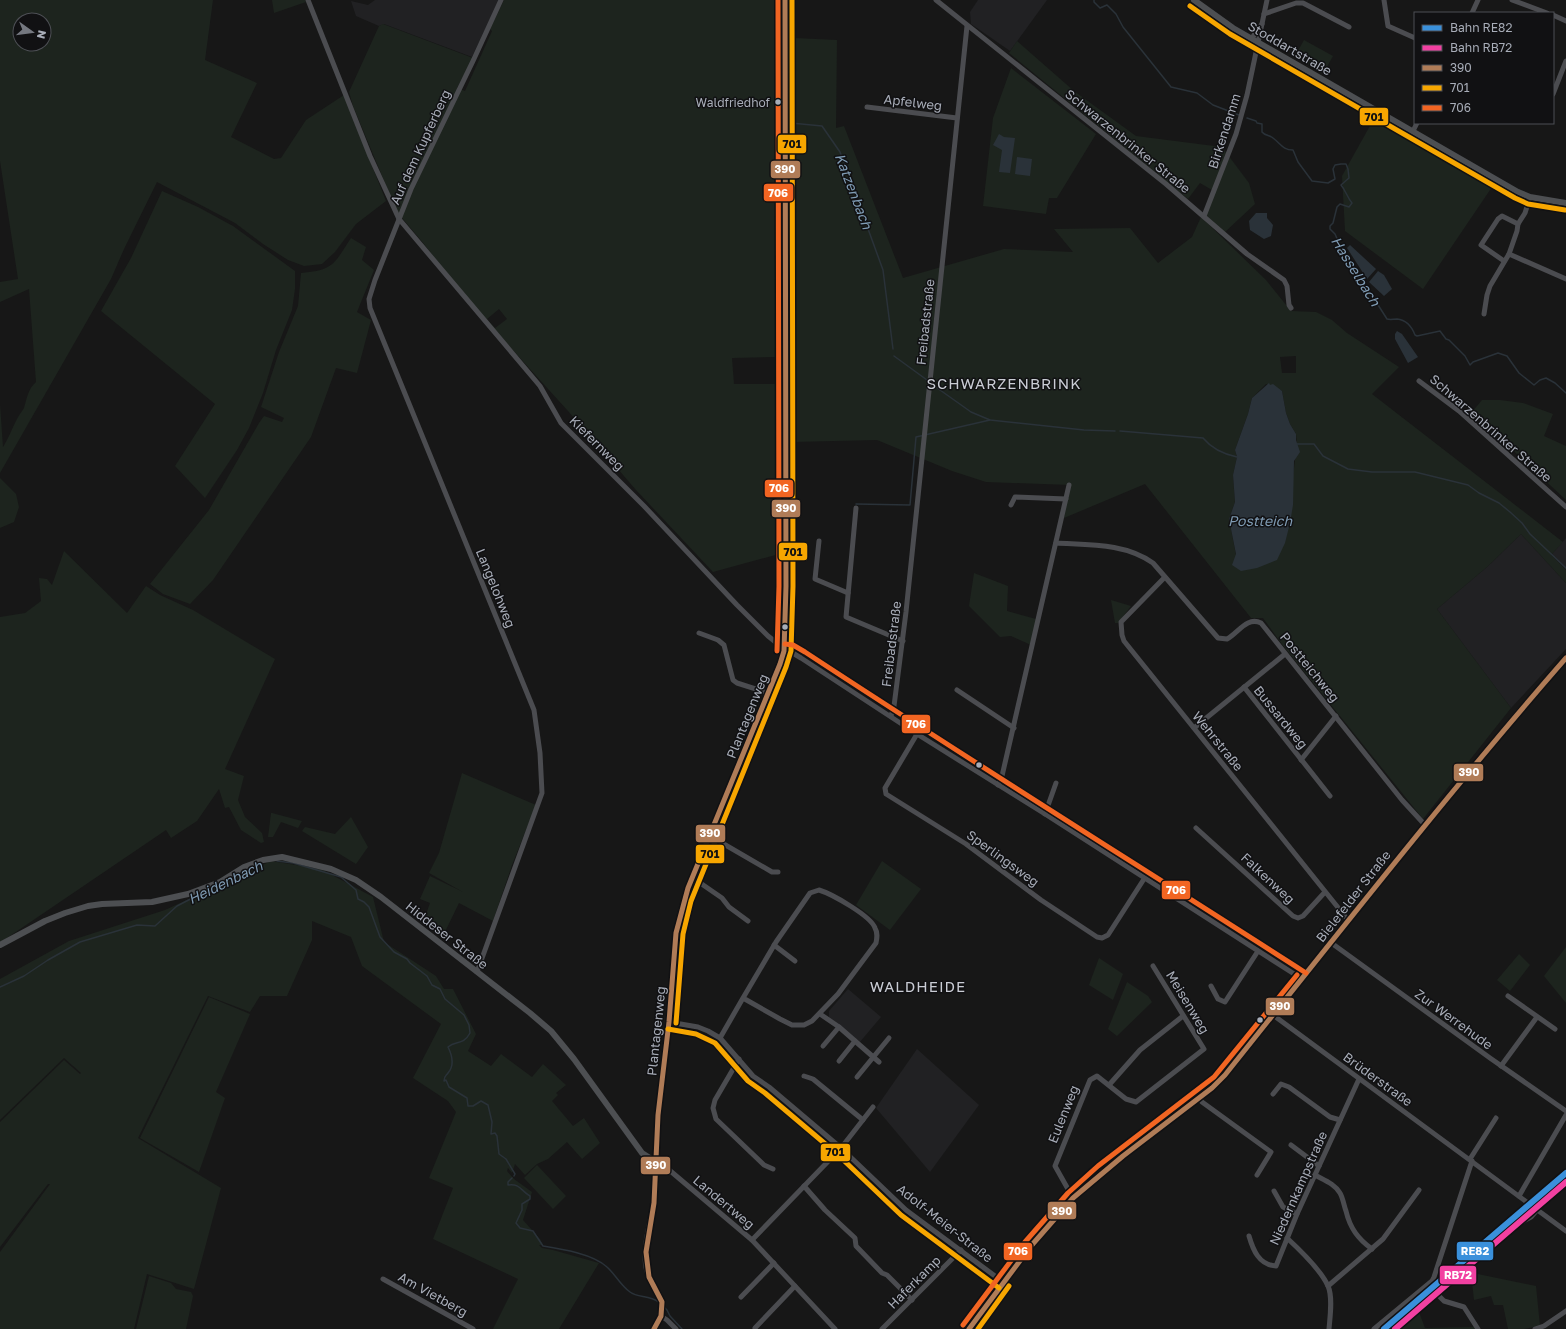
<svg xmlns="http://www.w3.org/2000/svg" width="1566" height="1329" font-family="'Golos Text',sans-serif">
<style>
.built{fill:#212123}
.green{fill:#1d241e;fill-rule:evenodd}
.water{fill:#2a3239}
.lines{fill:none;stroke-linecap:round;stroke-linejoin:round}
.stream{stroke:#2a3239;stroke-width:1.5}
.minor{stroke:#4b4c50;stroke-width:5}
.major{stroke:#4d4f52;stroke-width:6}
.bus-1-casing{stroke:#111113;stroke-width:8}
.bus-2-casing{stroke:#111113;stroke-width:8}
.bus-3-casing{stroke:#111113;stroke-width:8}
.bus-1{stroke:#b07c57;stroke-width:5}
.bus-2{stroke:#f7a600;stroke-width:5}
.bus-3{stroke:#f26522;stroke-width:5}
.rail-1-casing{stroke:#111113;stroke-width:9}
.rail-2-casing{stroke:#111113;stroke-width:9}
.rail-1{stroke:#3a90db;stroke-width:6}
.rail-2{stroke:#f240a1;stroke-width:6}
.bus-dot{fill:#a8adb8;stroke:#111113;stroke-width:1.5}
.labels{text-anchor:middle;dominant-baseline:central;stroke-width:3;stroke-linejoin:round;paint-order:stroke}
.bus-label{font-size:12px;fill:#a8adb8;stroke:#111113;text-anchor:end}
.street-label{font-size:13px;fill:#a8adb8;stroke:#111113}
.water-label{font-size:14px;font-style:italic;fill:#7f9bb3;stroke:#111113}
.quarter-label{font-size:15px;letter-spacing:1px;fill:#c9ccd4;stroke:#111113}
.line-badge{stroke:#111113;stroke-width:1.5}
.badge-label{font-size:11px;text-anchor:middle;font-weight:bold;fill:#fff}
.pale-badge-label{font-size:11px;text-anchor:middle;font-weight:bold;fill:#111}
</style>
<rect width="100%" height="100%" fill="#171717"/>
<g class="built">
<polygon points="375,0 499,0 472,57 384,24 379,26 356,16 351,1 368,5"/>
<polygon points="978,0 1047,0 1010,51 971,24 970,12"/>
<polygon points="1521,534 1566,583 1566,649 1511,708 1437,609 1487,567"/>
<polygon points="1566,538 1566,570 1551,555"/>
<polygon points="848,989 881,1017 859,1043 829,1018 829,1011"/>
<polygon points="917,1049 979,1105 930,1172 876,1108"/>
</g>
<g class="green">
<path d="M0 0H213L205 60 257 83 231 137 274 159 281 158 306 120 344 95 386 201 356 224 335 252 322 264 304 266 288 260 263 244 235 223 157 182 124 249 111 279 0 473V404L3 447C9 438 12 428 17 419 19 415 22 411 24 408 27 398 28 389 36 382L29 289 0 302V282L18 279 0 161ZM20 20H44V44H20Z"/>
<polygon points="272,0 305,0 306,2 274,13"/>
<path d="M504 0H777V357L732 358 734 384H777L779 554 713 572 636 490 568 411 464 296 424 244 397 212 353 106 349 92 379 26 383 24 473 58 457 88 465 91 492 31 490 29ZM499 309 507 319 495 328 487 319Z"/>
<path d="M795 38 837 40 836 128 844 126 903 278 1004 249 1073 252 1054 229 1130 228 1158 263 1192 237 1201 217 1266 280 1291 311 1316 312 1332 320 1347 333 1399 367 1372 394 1563 542 1551 555 1566 570V583L1521 534 1487 567 1437 609 1511 708 1423 819 1281 643 1263 618H1251L1145 484 1064 518 1070 485 986 482 952 471 877 440 792 442ZM1296 356V373H1282L1280 357ZM1266 384 1282 391 1286 413 1290 424 1296 434 1297 444 1292 484 1293 505 1236 555 1229 519 1235 502 1233 475 1237 457 1235 450 1248 414 1252 398Z"/>
<polygon points="1304,40 1333,56 1323,74 1295,56"/>
<polygon points="1017,41 1074,91 1136,136 1222,147 1249,183 1255,204 1225,232 1204,214 1212,190 1200,183 1188,199 1009,53"/>
<polygon points="1011,68 1096,134 1057,198 1049,198 1046,214 983,206 993,118"/>
<polygon points="1376,115 1494,184 1423,289 1345,231 1342,176"/>
<polygon points="162,191 198,207 233,226 295,271 295,289 292,310 276,350 263,393 249,428 237,450 205,498 175,466 215,404 101,311 131,258"/>
<path d="M351 238 366 247 362 260 374 270 357 312 371 320 357 373 336 368 311 437 213 580 190 604 163 594 150 584 209 510 259 423 264 416 282 422 284 418 261 407 279 352 298 306 301 273C334 270 334 264 351 238Z"/>
<polygon points="1482,400 1500,400 1523,403 1553,414 1544,436 1566,446 1566,500 1472,412"/>
<polygon points="0,478 16,494 19,507 14,522 0,528"/>
<polygon points="64,551 127,613 146,586 160,595 193,610 275,659 225,769 244,776 238,800 245,817 262,833 264,842 261,843 241,830 229,807 225,808 219,789 197,821 171,838 166,830 1,942 0,941 0,617 25,613 41,601 39,578 47,579 52,585"/>
<polygon points="974,573 1008,586 1007,611 1036,619 1031,645 1011,636 1000,637 969,606"/>
<polygon points="1111,600 1131,606 1118,623 1115,623"/>
<polygon points="462,773 536,805 512,865 493,921 459,903 442,938 432,930 425,917 430,903 420,899 430,876 463,892 429,873 439,853"/>
<polygon points="271,813 272,813 302,821 298,828 281,822 273,837 268,837"/>
<polygon points="351,817 368,847 356,864 302,831 305,827 335,834"/>
<polygon points="271,861 321,869 373,897 384,942 436,976 444,989 453,989 476,1034 468,1051 491,1066 501,1054 532,1077 543,1064 566,1085 556,1093 558,1095 552,1101 573,1126 584,1118 600,1143 582,1159 567,1142 548,1159 537,1164 525,1175 515,1164 512,1173 508,1168 507,1171 514,1179 532,1192 523,1220 540,1239 543,1245 539,1245 542,1248 553,1250 599,1263 559,1329 493,1329 518,1279 433,1239 453,1188 429,1178 456,1112 448,1101 413,1078 441,1024 362,966 351,937 312,921 312,940 287,996 260,996 250,1012 208,996 138,1138 221,1188 194,1289 147,1274 134,1329 0,1329 0,1252 50,1184 48,1184 0,1247 0,1122 64,1060 80,1074 81,1073 64,1058 0,1120 0,979 69,941 165,910"/>
<polygon points="882,861 921,889 890,930 856,905"/>
<polygon points="1566,947 1566,1003 1544,976"/>
<polygon points="1519,954 1530,965 1510,991 1497,980"/>
<polygon points="1099,958 1123,974 1113,1000 1089,985"/>
<polygon points="1127,982 1148,996 1152,1002 1117,1036 1108,1029"/>
<polygon points="209,997 250,1014 216,1092 225,1098 199,1172 140,1138"/>
<polygon points="537,1165 566,1196 553,1209 524,1178"/>
<polygon points="1473,1273 1536,1286 1540,1326 1524,1329 1508,1329 1503,1305 1494,1305 1491,1296 1474,1300 1472,1282"/>
<polygon points="149,1276 171,1283 176,1289 191,1292 193,1296 186,1329 136,1329"/>
<polygon points="1419,1312 1425,1328 1474,1327 1475,1329 1396,1329"/>
</g>
<g class="water">
<polygon points="999,134 1004,137 1015,138 1010,173 999,172 1002,150 993,145"/>
<polygon points="1017,157 1032,159 1030,176 1015,174"/>
<polygon points="1256,213 1267,213 1267,218 1273,225 1271,236 1264,239 1250,230 1249,221"/>
<polygon points="1350,245 1376,269 1367,279 1347,248"/>
<polygon points="1378,271 1384,275 1392,289 1384,296 1369,282"/>
<polygon points="1397,331 1402,334 1418,357 1408,363 1395,339 1395,334"/>
<polygon points="1269,383 1270,385 1273,384 1282,391 1286,413 1290,424 1296,434 1296,440 1300,452 1294,461 1293,505 1290,523 1285,543 1277,560 1257,568 1241,571 1232,565 1236,554 1229,519 1235,502 1233,475 1237,457 1235,450 1248,414 1252,398"/>
</g>
<g class="lines">
<g class="stream">
<polyline points="1094,0 1094,2 1100,8 1107,5 1116,14 1123,27 1171,87 1197,93 1213,105 1239,115"/>
<polyline points="791,39 791,123 822,126 840,152 883,270 893,349"/>
<path d="M1247 118 1256 121 1257 123 1262 124V132C1265 136 1270 135 1273 138 1281 144 1283 150 1293 150L1298 162 1312 181 1328 183 1335 179 1333 169 1335 165 1341 164H1346L1348 169 1349 178 1341 185C1346 191 1347 197 1352 203L1349 207 1340 204 1337 207 1333 223 1330 226V229L1335 234 1342 250 1346 255 1352 268 1373 297 1387 319C1391 320 1393 319 1397 319 1406 320 1412 327 1415 335L1417 336 1440 331 1446 339 1449 340 1465 356 1470 365 1473 362 1498 353 1507 356 1519 373 1534 385 1540 380 1546 378 1555 383 1566 393"/>
<polyline points="894,356 927,380"/>
<polyline points="933,385 971,412 990,420 1084,430 1115,431"/>
<path d="M1120 431 1203 438C1212 449 1223 454 1237 457"/>
<polyline points="1297,444 1314,444 1323,456 1348,469 1372,472 1415,472 1468,485 1479,493 1499,503 1510,512 1522,523 1530,534 1566,568"/>
<polyline points="856,504 910,505 916,437 990,420"/>
<path d="M277 861 293 863 341 877 356 890 358 899 364 902 369 907 380 937 394 952 407 959 410 963 427 976 432 985 440 989 445 999 464 1015 469 1025 470 1033C463 1046 456 1040 448 1047 452 1055 455 1065 448 1073 446 1076 444 1076 444 1081L446 1080 449 1087 467 1098 468 1106H473L481 1101 488 1105 492 1122 491 1134 495 1133 497 1136 499 1154 506 1159 515 1174 514 1176"/>
<polyline points="235,876 253,867"/>
<polyline points="0,987 24,976 48,960 80,942 137,925 155,926 177,906 208,890"/>
<path d="M512 1178 508 1182V1185C520 1183 521 1191 530 1196V1199L522 1204V1210L516 1223 520 1228 533 1231 543 1246C562 1249 593 1254 607 1267 615 1274 621 1286 630 1292 638 1298 648 1295 659 1302"/>
<polyline points="663,1306 667,1310 670,1316 682,1329"/>
</g>
<g class="minor">
<polyline points="308,0 370,156 399,219 540,386 561,423 644,506 737,605 768,636 778,644 784,644"/>
<polyline points="785,0 786,586 785,634 784,651 780,664 688,888 681,910 676,933 669,1022 658,1115 656,1162 668,1169 752,1240 835,1329"/>
<polyline points="936,0 1166,184 1247,254 1284,280 1287,286 1289,305 1291,308"/>
<polyline points="1384,0 1388,26 1415,38"/>
<polyline points="1512,0 1547,13"/>
<polyline points="1472,13 1478,0"/>
<polyline points="1264,14 1296,3 1303,3 1349,27"/>
<polyline points="1553,15 1566,21"/>
<polyline points="1252,38 1262,24"/>
<polyline points="1257,51 1373,115 1378,112"/>
<polyline points="1553,94 1566,61"/>
<polyline points="867,107 957,118"/>
<polyline points="1413,131 1417,123"/>
<polyline points="1204,216 1236,134 1247,95 1267,0"/>
<polyline points="1509,254 1566,279"/>
<polyline points="1504,261 1481,245 1498,219 1502,216 1518,224"/>
<polyline points="1484,314 1487,295 1490,286 1509,254 1517,231 1518,224 1525,213 1530,197"/>
<polyline points="1419,381 1459,411 1566,507"/>
<polyline points="1011,505 1015,497 1066,499"/>
<polyline points="856,508 846,617 903,641"/>
<polyline points="819,541 815,579 848,593"/>
<path d="M1056 543C1089 545 1125 543 1153 563L1218 638 1227 639C1238 633 1247 616 1261 623L1402 800 1425 825"/>
<polyline points="1165,577 1121,622 1122,635 1124,641 1348,920"/>
<polyline points="699,633 718,640 724,645 733,680 737,683 768,693"/>
<polyline points="784,651 791,652 801,658 917,734 1045,814 1302,979"/>
<polyline points="1244,687 1330,796"/>
<polyline points="957,690 1014,728"/>
<polyline points="891,716 894,706 906,612 967,26"/>
<polyline points="1194,728 1285,654"/>
<polyline points="917,734 885,788 886,794 966,844 1041,900 1097,937 1102,938 1108,935 1144,879"/>
<polyline points="1301,760 1336,716"/>
<polyline points="998,785 1002,776 1069,485"/>
<polyline points="1045,814 1056,783"/>
<polyline points="1196,828 1293,916 1298,918 1303,916 1325,892"/>
<polyline points="710,836 772,872 778,872"/>
<polyline points="693,878 722,898 729,907 748,921"/>
<polyline points="1330,942 1490,1058 1566,1111"/>
<polyline points="774,945 795,961"/>
<polyline points="477,972 542,793 540,753 534,710 370,308 369,299 375,280 411,189 473,61 501,0"/>
<polyline points="1211,986 1218,999 1225,1002 1258,951"/>
<polyline points="1508,996 1555,1029"/>
<polyline points="820,1014 839,1027 879,1062"/>
<polyline points="1273,1015 1566,1231"/>
<polyline points="669,1022 698,1027 708,1031 720,1038 753,1076 769,1087 841,1148 906,1210 1003,1282"/>
<path d="M720 1038 743 998 780 1019 792 1025H804L812 1021 838 994 876 943C877 938 878 933 875 928 871 916 832 894 819 890L810 893 776 942 743 998"/>
<polyline points="823,1046 839,1027"/>
<polyline points="739,1059 715,1100 713,1108 716,1119 764,1165 773,1169"/>
<polyline points="839,1061 855,1041"/>
<polyline points="1501,1066 1537,1017"/>
<polyline points="804,1076 813,1079 863,1120"/>
<polyline points="857,1077 889,1038"/>
<polyline points="1109,1085 1140,1050 1183,1016"/>
<polyline points="1273,1094 1281,1084 1289,1087 1330,1117 1340,1120"/>
<polyline points="1199,1098 1202,1102 1271,1152 1257,1175"/>
<polyline points="1291,1145 1319,1166"/>
<polyline points="1470,1159 1496,1118"/>
<path d="M1315 1175C1324 1180 1335 1184 1340 1193 1343 1198 1344 1206 1346 1211 1350 1228 1358 1239 1372 1249"/>
<polyline points="804,1186 825,1210 855,1238 856,1246 882,1273 887,1275 912,1300"/>
<polyline points="1274,1191 1283,1207 1297,1214"/>
<polyline points="1519,1196 1566,1115"/>
<polyline points="1073,1198 1055,1166 1090,1080 1097,1076 1126,1099 1136,1102 1204,1049 1153,966"/>
<path d="M1249 1236C1253 1250 1259 1265 1276 1266L1297 1214 1359 1079"/>
<path d="M1287 1238C1300 1250 1321 1270 1328 1286 1333 1297 1330 1317 1329 1329"/>
<polyline points="752,1240 841,1148 873,1107"/>
<polyline points="383,1279 473,1329"/>
<polyline points="1328,1286 1383,1239 1419,1190"/>
<polyline points="741,1297 774,1263"/>
<polyline points="661,1316 667,1320 676,1329"/>
<polyline points="755,1328 795,1286"/>
<polyline points="882,1329 961,1250"/>
<polyline points="1374,1329 1432,1281 1434,1277 1472,1161"/>
<polyline points="1478,1329 1464,1307 1444,1301 1438,1295 1444,1287 1516,1225 1531,1217 1537,1210"/>
<polyline points="1535,1329 1544,1326 1566,1311"/>
</g>
<g class="major">
<polyline points="1194,0 1233,28 1518,192 1530,197 1566,203"/>
<path d="M0 945 45 921 65 913 88 906 102 904 152 902 188 894 220 882 244 867 263 860 282 857 331 869 356 880 381 897 530 1013 551 1031 574 1059 642 1153 656 1162C655 1175 656 1189 654 1202 651 1223 644 1242 646 1264 649 1293 674 1297 654 1329"/>
<polyline points="969,1329 1031,1246 1073,1198 1123,1156 1212,1088 1225,1075 1419,832 1517,714 1566,658"/>
</g>
<g class="bus-1-casing">
<g id="bus-1">
<polyline points="654,1329 661,1316 662,1302 649,1277 646,1252 654,1203 658,1115 669,1022 676,933 688,888 780,664 784,651 786,586 785,0"/>
<path d="M969 1329 1031 1246 1073 1198 1123 1156 1212 1088 1225 1075C1337 935 1448 793 1566 658"/>
</g>
</g>
<g class="bus-2-casing">
<g id="bus-2">
<polyline points="1190,6 1230,34 1515,198 1528,204 1565,210"/>
<polyline points="676,1023 683,934 691,901 786,667 791,651 793,586 792,0"/>
<polyline points="668,1029 696,1034 715,1043 748,1081 765,1093 836,1153 901,1215 999,1288"/>
<polyline points="978,1329 1009,1286"/>
</g>
</g>
<g class="bus-3-casing">
<g id="bus-3">
<path d="M785 644 793 645 805 652C971 761 1139 866 1306 973"/>
<polyline points="777,651 779,586 778,0"/>
<polyline points="963,1325 1025,1242 1068,1193 1098,1166 1214,1077 1297,975"/>
</g>
</g>
<use href="#bus-1" class="bus-1"/>
<use href="#bus-2" class="bus-2"/>
<use href="#bus-3" class="bus-3"/>
<g class="rail-1-casing">
<polyline id="rail-1" points="1384,1329 1566,1173"/>
</g>
<g class="rail-2-casing">
<polyline id="rail-2" points="1395,1329 1566,1182"/>
</g>
<use href="#rail-1" class="rail-1"/>
<use href="#rail-2" class="rail-2"/>
</g>
<g class="bus-dot">
<circle cx="778" cy="102" r="3.5"/>
<circle cx="785" cy="627" r="3.5"/>
<circle cx="979" cy="765" r="3.5"/>
<circle cx="1260" cy="1020" r="3.5"/>
</g>
<g class="labels">
<g class="bus-label">
<text x="770" y="102">Waldfriedhof</text>
</g>
<g class="street-label">
<text transform="translate(1290 48) rotate(30)">Stoddartstraße</text>
<text transform="translate(913 102) rotate(7)">Apfelweg</text>
<text transform="translate(1224 131) rotate(-72)">Birkendamm</text>
<text transform="translate(1128 141) rotate(39)">Schwarzenbrinker Straße</text>
<text transform="translate(420 147) rotate(-65)">Auf dem Kupferberg</text>
<text transform="translate(925 322) rotate(-84)">Freibadstraße</text>
<text transform="translate(1491 428) rotate(41)">Schwarzenbrinker Straße</text>
<text transform="translate(597 443) rotate(45)">Kiefernweg</text>
<text transform="translate(496 588) rotate(68)">Langelohweg</text>
<text transform="translate(891 644) rotate(-83)">Freibadstraße</text>
<text transform="translate(1310 667) rotate(51)">Postteichweg</text>
<text transform="translate(747 716) rotate(-68)">Plantagenweg</text>
<text transform="translate(1281 717) rotate(51)">Bussardweg</text>
<text transform="translate(1218 741) rotate(51)">Wehrstraße</text>
<text transform="translate(1003 858) rotate(36)">Sperlingsweg</text>
<text transform="translate(1268 878) rotate(43)">Falkenweg</text>
<text transform="translate(1353 896) rotate(-52)">Bielefelder Straße</text>
<text transform="translate(447 935) rotate(38)">Hiddeser Straße</text>
<text transform="translate(1188 1002) rotate(59)">Meisenweg</text>
<text transform="translate(1454 1019) rotate(36)">Zur Werrehude</text>
<text transform="translate(656 1031) rotate(-84)">Plantagenweg</text>
<text transform="translate(1378 1079) rotate(36)">Brüderstraße</text>
<text transform="translate(1063 1114) rotate(-68)">Eulenweg</text>
<text transform="translate(1298 1188) rotate(-66)">Niedernkampstraße</text>
<text transform="translate(724 1202) rotate(40)">Landertweg</text>
<text transform="translate(945 1223) rotate(38)">Adolf-Meier-Straße</text>
<text transform="translate(914 1282) rotate(-45)">Haferkamp</text>
<text transform="translate(433 1294) rotate(29)">Am Vietberg</text>
</g>
<g class="water-label">
<text transform="translate(854 191) rotate(69)">Katzenbach</text>
<text transform="translate(1356 271) rotate(58)">Hasselbach</text>
<text x="1260" y="520">Postteich</text>
<text transform="translate(225 882) rotate(-26)">Heidenbach</text>
</g>
<g class="quarter-label">
<text x="1004" y="383">SCHWARZENBRINK</text>
<text x="918" y="986">WALDHEIDE</text>
</g>
</g>
<g class="line-badge">
<rect x="1359" y="107" width="30" height="19" rx="4" fill="#f7a600"/>
<rect x="777" y="134" width="30" height="20" rx="4" fill="#f7a600"/>
<rect x="770" y="160" width="31" height="19" rx="4" fill="#b07c57"/>
<rect x="763" y="183" width="31" height="19" rx="4" fill="#f26522"/>
<rect x="764" y="479" width="30" height="19" rx="4" fill="#f26522"/>
<rect x="771" y="499" width="30" height="19" rx="4" fill="#b07c57"/>
<rect x="778" y="542" width="30" height="19" rx="4" fill="#f7a600"/>
<rect x="901" y="714" width="30" height="20" rx="4" fill="#f26522"/>
<rect x="1453" y="763" width="31" height="19" rx="4" fill="#b07c57"/>
<rect x="695" y="824" width="31" height="19" rx="4" fill="#b07c57"/>
<rect x="695" y="844" width="30" height="20" rx="4" fill="#f7a600"/>
<rect x="1161" y="880" width="30" height="20" rx="4" fill="#f26522"/>
<rect x="1265" y="997" width="30" height="19" rx="4" fill="#b07c57"/>
<rect x="820" y="1143" width="31" height="19" rx="4" fill="#f7a600"/>
<rect x="640" y="1156" width="31" height="19" rx="4" fill="#b07c57"/>
<rect x="1047" y="1201" width="30" height="19" rx="4" fill="#b07c57"/>
<rect x="1456" y="1241" width="38" height="20" rx="4" fill="#3a90db"/>
<rect x="1003" y="1242" width="30" height="19" rx="4" fill="#f26522"/>
<rect x="1439" y="1265" width="38" height="20" rx="4" fill="#f240a1"/>
</g>
<g class="badge-label">
<text x="785" y="173">390</text>
<text x="778" y="197">706</text>
<text x="779" y="492">706</text>
<text x="786" y="512">390</text>
<text x="916" y="728">706</text>
<text x="1469" y="776">390</text>
<text x="710" y="837">390</text>
<text x="1176" y="894">706</text>
<text x="1280" y="1010">390</text>
<text x="656" y="1169">390</text>
<text x="1062" y="1215">390</text>
<text x="1475" y="1255">RE82</text>
<text x="1018" y="1255">706</text>
<text x="1458" y="1279">RB72</text>
</g>
<g class="pale-badge-label">
<text x="1374" y="121">701</text>
<text x="792" y="148">701</text>
<text x="793" y="556">701</text>
<text x="710" y="858">701</text>
<text x="835" y="1156">701</text>
</g>
<rect x="1414" y="12" width="140" height="112" fill="#111113" stroke="#4d4f55"/>
<rect x="1422" y="25" width="20" height="6" fill="#3a90db" stroke="#4d4f55"/>
<text x="1450" y="32" font-size="12" fill="#a8adb8">Bahn RE82</text>
<rect x="1422" y="45" width="20" height="6" fill="#f240a1" stroke="#4d4f55"/>
<text x="1450" y="52" font-size="12" fill="#a8adb8">Bahn RB72</text>
<rect x="1422" y="65" width="20" height="6" fill="#b07c57" stroke="#4d4f55"/>
<text x="1450" y="72" font-size="12" fill="#a8adb8">390</text>
<rect x="1422" y="85" width="20" height="6" fill="#f7a600" stroke="#4d4f55"/>
<text x="1450" y="92" font-size="12" fill="#a8adb8">701</text>
<rect x="1422" y="105" width="20" height="6" fill="#f26522" stroke="#4d4f55"/>
<text x="1450" y="112" font-size="12" fill="#a8adb8">706</text>
<g transform="translate(32 32) rotate(104)"><circle r="19" fill="#111113" stroke="#4d4f55"/>
<path d="M0-3L7 15L0 10L-7 15Z" fill="#757880"/>
<text y="-6" font-size="11" font-weight="bold" text-anchor="middle" fill="#a8adb8">N</text>
</g>
</svg>
